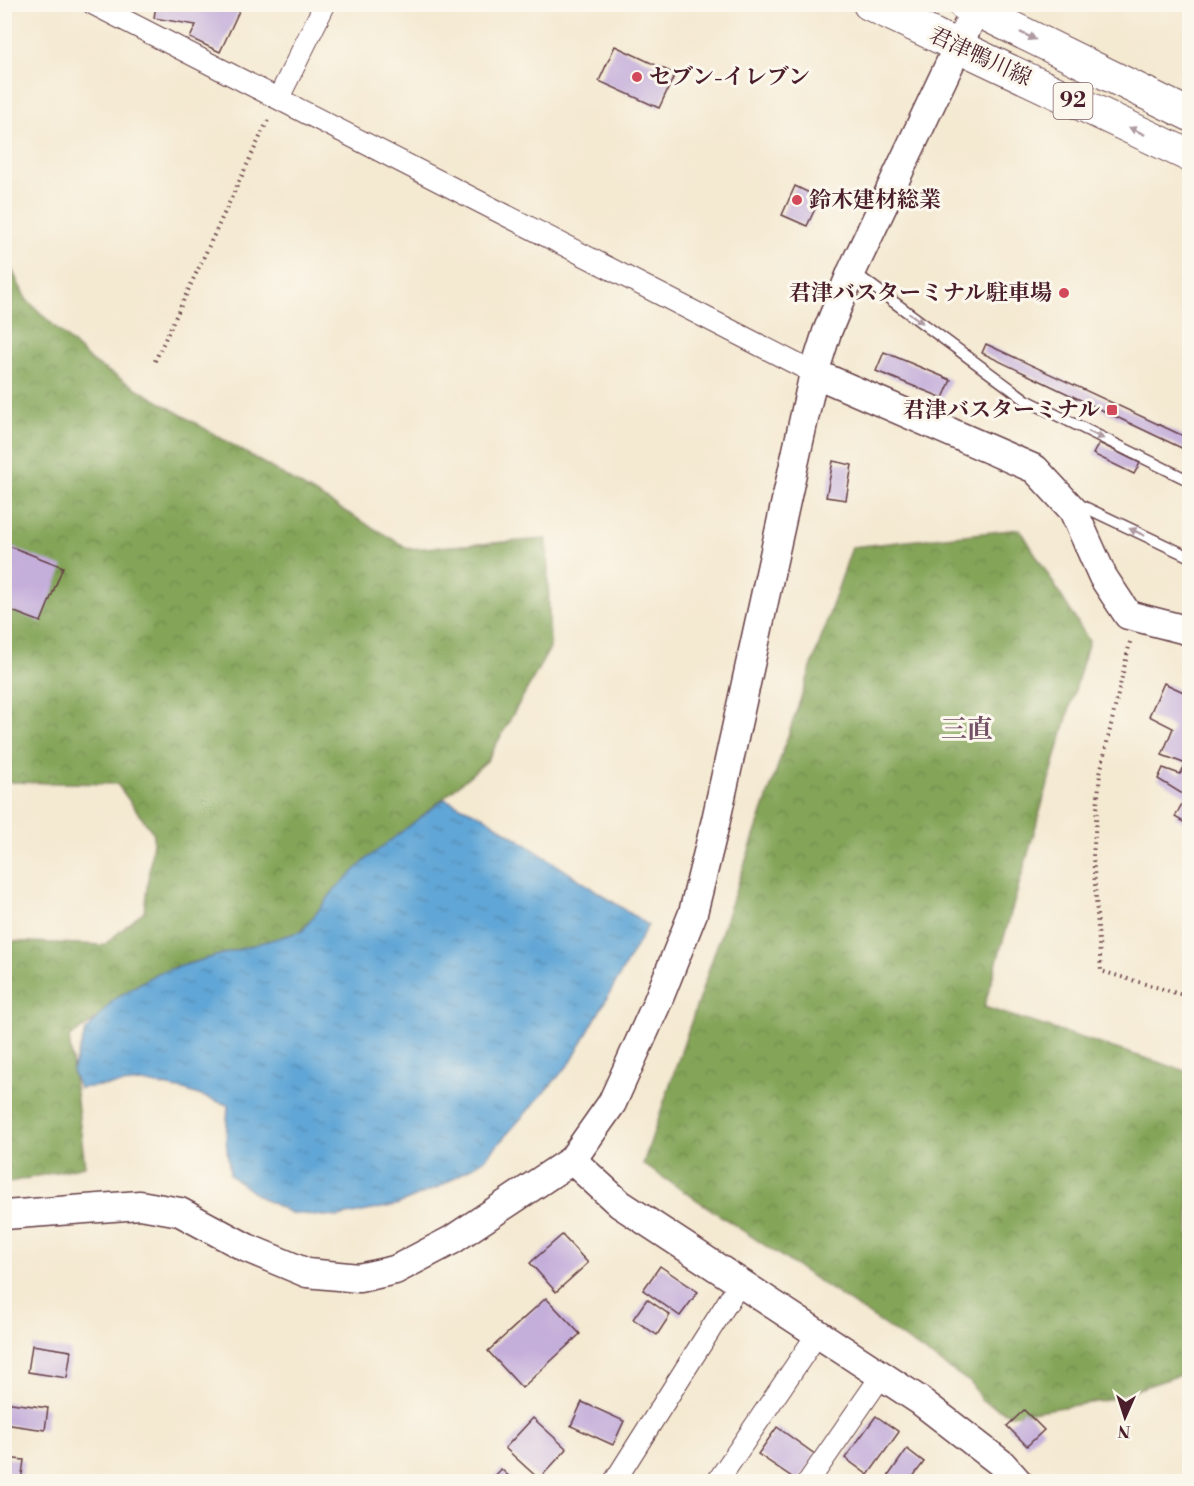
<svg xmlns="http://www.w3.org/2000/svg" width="1194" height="1486" font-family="'Libre Bodoni','Noto Serif JP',serif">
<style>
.forest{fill:url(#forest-crowns);stroke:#676242;stroke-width:1.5}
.water{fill:url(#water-ripples);stroke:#556280;stroke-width:1.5}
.building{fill:#c4aeda}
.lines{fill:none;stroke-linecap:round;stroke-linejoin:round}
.lane-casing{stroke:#643d44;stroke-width:13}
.street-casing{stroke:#643d44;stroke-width:23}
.secondary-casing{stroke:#643d44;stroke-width:31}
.primary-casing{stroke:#643d44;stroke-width:34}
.path{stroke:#643d44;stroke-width:4;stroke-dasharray:1.5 4.5;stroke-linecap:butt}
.lane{stroke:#fff;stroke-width:10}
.street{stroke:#fff;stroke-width:21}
.secondary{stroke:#fff;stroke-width:28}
.primary{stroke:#fff;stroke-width:32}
.oneway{fill:#ae9aa0}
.poi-dot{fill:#d1495b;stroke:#fbf7ec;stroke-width:2}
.labels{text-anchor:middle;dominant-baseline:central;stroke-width:6;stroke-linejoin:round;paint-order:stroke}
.shield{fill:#fbf7ec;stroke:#7f6065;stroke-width:1.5}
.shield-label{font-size:21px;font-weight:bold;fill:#4a1f2b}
.street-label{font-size:22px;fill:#4a1f2b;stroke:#fbf7ec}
.poi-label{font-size:22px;font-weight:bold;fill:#4a1f2b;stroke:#fbf7ec;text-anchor:start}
.quarter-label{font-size:26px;font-weight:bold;fill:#755168;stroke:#fbf7ec}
</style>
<defs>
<pattern id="forest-crowns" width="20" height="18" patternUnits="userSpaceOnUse" patternTransform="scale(1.5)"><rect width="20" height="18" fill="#84a559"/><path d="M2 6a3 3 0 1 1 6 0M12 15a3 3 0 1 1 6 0" fill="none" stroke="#6e864a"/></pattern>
<pattern id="water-ripples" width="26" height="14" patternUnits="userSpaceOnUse" patternTransform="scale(1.5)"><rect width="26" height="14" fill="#60a6d6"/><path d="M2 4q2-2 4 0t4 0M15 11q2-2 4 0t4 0" fill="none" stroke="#5187ae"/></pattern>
</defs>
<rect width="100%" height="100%" fill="#fbf7ec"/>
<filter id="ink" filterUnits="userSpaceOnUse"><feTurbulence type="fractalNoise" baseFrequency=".0167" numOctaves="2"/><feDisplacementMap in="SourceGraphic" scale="12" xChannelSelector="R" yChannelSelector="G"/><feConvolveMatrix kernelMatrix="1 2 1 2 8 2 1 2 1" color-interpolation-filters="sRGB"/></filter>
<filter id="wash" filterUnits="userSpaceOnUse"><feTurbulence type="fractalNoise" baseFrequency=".008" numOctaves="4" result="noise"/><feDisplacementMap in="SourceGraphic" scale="24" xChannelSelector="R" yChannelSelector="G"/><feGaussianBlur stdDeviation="1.35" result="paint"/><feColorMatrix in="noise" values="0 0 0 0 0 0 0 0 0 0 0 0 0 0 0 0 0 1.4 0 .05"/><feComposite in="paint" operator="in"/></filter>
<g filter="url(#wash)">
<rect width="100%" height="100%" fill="#f4e9d1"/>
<g class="forest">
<polygon points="4,253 26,299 92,362 409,549 547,539 550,648 487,761 362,867 298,935 175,967 69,1037 85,1166 5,1183 5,941 104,945 144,911 154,834 117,784 5,782"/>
<polygon points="1020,529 1089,641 984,1007 1189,1072 1189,1372 1103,1401 1011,1415 981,1400 971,1383 643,1164 852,547"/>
</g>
<polygon class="water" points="444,799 483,816 648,925 571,1062 484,1160 441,1186 396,1205 338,1217 291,1213 258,1196 230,1175 226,1139 228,1105 184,1090 142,1082 79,1088 72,1071 86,1031 114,999 157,973 302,931 335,889 369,857"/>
<g id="blocks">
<g class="building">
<polygon points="156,5 230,5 240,9 220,52 190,38 196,25 154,18"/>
<polygon points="615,46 675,74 659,108 599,81"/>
<polygon points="795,186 820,198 807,226 782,215"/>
<polygon points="986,344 1190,439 1190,452 982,353"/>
<polygon points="884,352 951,380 943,398 876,371"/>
<polygon points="1099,443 1140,463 1134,474 1093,454"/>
<polygon points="833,461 852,465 846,500 826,497"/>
<polygon points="4,544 63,567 41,622 4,608"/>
<polygon points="1164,683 1190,695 1190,826 1175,817 1186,796 1158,779 1163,768 1180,774 1186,764 1162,755 1173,728 1149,716"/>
<polygon points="562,1235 588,1263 556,1292 530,1263"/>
<polygon points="660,1266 698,1292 680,1316 643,1290"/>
<polygon points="546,1298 580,1334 522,1388 488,1351"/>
<polygon points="647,1299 670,1315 657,1335 633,1319"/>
<polygon points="32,1345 71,1351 67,1378 28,1372"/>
<polygon points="4,1402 48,1408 45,1430 4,1424"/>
<polygon points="582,1402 624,1421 613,1445 571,1426"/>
<polygon points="1024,1410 1044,1430 1027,1446 1007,1426"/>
<polygon points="876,1416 899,1432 868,1475 845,1458"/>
<polygon points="533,1418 567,1449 539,1479 505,1448"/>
<polygon points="777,1427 816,1455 798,1481 758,1454"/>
<polygon points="907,1449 924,1462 909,1482 884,1482"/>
<polygon points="4,1458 24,1460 21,1482 4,1482"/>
<polygon points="501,1469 515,1482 490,1482"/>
</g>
</g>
</g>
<g filter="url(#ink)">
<use href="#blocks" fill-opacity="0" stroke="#643d44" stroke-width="1.5"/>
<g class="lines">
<g class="lane-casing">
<g id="lane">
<polyline points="852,271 1026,400 1190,481"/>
<polyline points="1076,503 1190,557"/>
</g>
</g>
<g class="street-casing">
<g id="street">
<polyline points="93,4 814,373"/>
<polyline points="279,97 325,4"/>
<polyline points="614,1482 741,1281"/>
<polyline points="717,1482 818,1333"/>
<polyline points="808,1482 882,1375"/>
</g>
</g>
<g class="secondary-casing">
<g id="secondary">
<polyline points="814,373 1035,469 1073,510 1103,577 1128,615 1190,631"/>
<polyline points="572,1160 620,1204 919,1400 1002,1464 1018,1482"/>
<polyline points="4,1215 140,1205 180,1212 247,1248 307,1273 359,1278 395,1270 452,1240 572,1160 612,1103 657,1003 693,913 716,820 814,373 827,332 852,271 978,4"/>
</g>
</g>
<g class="primary-casing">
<g id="primary">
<polyline points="869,4 1190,156"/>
<polyline points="964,4 1190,115"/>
</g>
</g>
<g class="path">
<polyline points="155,361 268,120"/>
<polyline points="1130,642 1100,773 1093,856 1101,971 1190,997"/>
</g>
<use href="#lane" class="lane"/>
<use href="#street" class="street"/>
<use href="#secondary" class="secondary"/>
<use href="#primary" class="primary"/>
</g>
<defs><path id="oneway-solid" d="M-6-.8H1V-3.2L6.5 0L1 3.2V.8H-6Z" transform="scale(1.5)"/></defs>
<g class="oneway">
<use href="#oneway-solid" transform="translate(1028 36) rotate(26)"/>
<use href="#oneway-solid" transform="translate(1137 131) rotate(-155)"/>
<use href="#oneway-solid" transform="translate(916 318) rotate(37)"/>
<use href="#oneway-solid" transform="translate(1096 435) rotate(26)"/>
<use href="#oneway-solid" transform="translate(1137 532) rotate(-155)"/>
</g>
</g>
<g class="poi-dot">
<circle cx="637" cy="77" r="6"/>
<circle cx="797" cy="200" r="6"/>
<circle cx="1064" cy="293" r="6"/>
<rect x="1106" y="404" width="12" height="12" rx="3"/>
</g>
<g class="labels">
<rect class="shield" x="1053.5" y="83" width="39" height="36" rx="4.5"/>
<g class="shield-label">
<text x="1073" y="101">92</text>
</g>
<g class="street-label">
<text transform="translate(980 57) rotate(25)">君津鴨川線</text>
</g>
<g class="poi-label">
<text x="649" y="77">セブン-イレブン</text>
<text x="809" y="200">鈴木建材総業</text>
<text x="1052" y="293" text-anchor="end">君津バスターミナル駐車場</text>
<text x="1100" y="410" text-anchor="end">君津バスターミナル</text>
</g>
<g class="quarter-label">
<text x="967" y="730">三直</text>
</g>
</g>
<rect width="1194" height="1486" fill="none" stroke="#fbf7ec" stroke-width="24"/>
<g transform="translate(1125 1417) rotate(183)" stroke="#fbf7ec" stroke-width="4.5" paint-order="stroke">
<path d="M0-4.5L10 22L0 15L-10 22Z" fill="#4a1f2b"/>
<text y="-9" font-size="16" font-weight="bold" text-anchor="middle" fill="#4a1f2b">N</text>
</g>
</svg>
